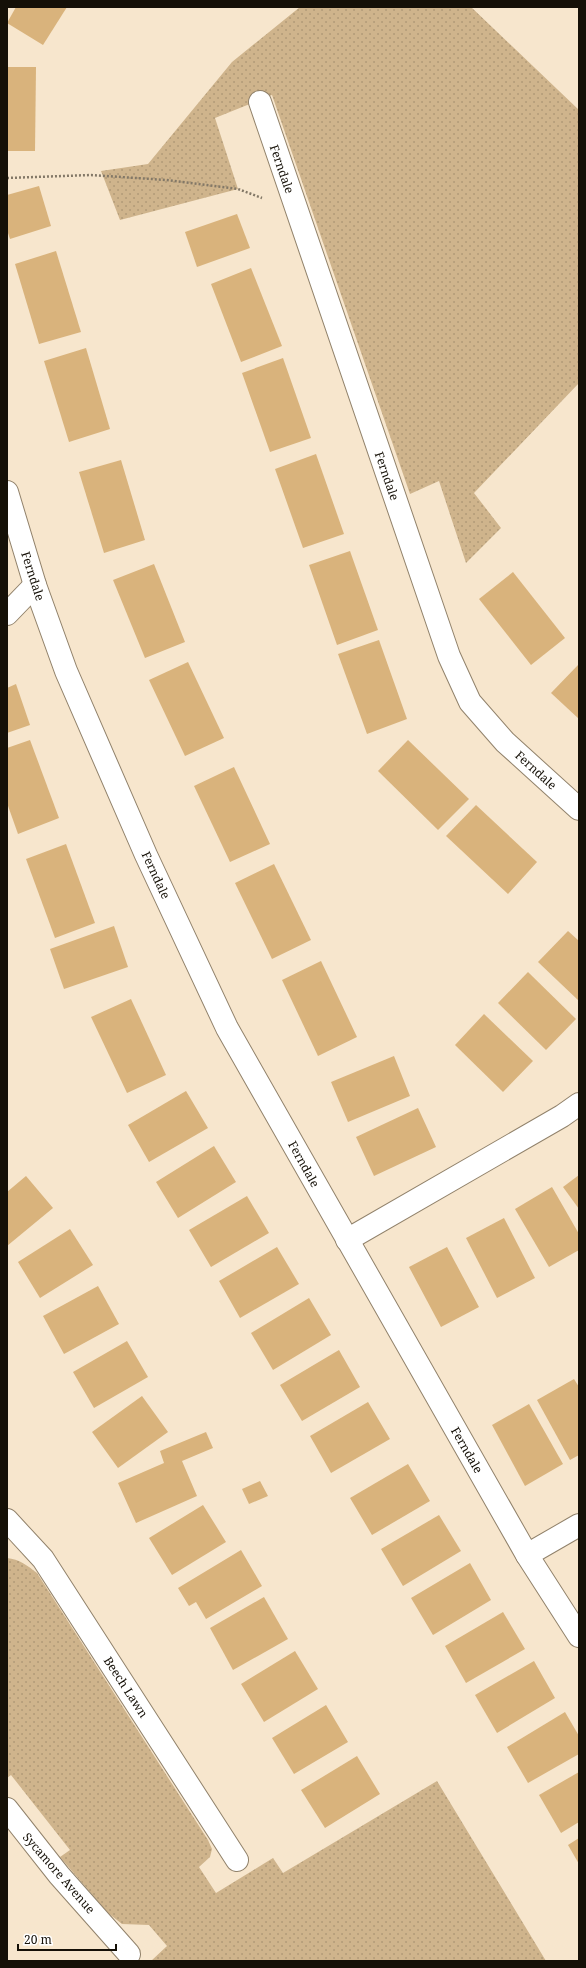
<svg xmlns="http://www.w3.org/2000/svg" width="586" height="1968" font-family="'Noto Serif',serif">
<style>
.grass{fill:url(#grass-dots)}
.building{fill:#d9b37c}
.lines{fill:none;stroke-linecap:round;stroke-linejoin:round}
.minor-casing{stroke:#91826b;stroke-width:24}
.path{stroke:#837867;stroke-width:2.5;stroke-dasharray:2 2;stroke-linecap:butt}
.minor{stroke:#fff;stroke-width:22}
.labels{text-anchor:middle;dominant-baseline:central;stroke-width:4;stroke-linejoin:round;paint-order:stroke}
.street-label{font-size:12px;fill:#151007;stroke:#fff}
</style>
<defs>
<pattern id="grass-dots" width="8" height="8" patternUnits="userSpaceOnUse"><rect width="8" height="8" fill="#cfb48c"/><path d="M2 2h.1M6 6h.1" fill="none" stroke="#b19a77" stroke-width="1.8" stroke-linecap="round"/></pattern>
</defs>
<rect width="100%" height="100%" fill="#f7e6cd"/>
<g class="grass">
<polygon points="300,7 471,7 579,110 579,383 474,493 501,528 466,563 439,481 410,494 272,95 215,118 238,189 120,220 101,171 148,164 232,62"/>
<path d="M7 1558C19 1559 28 1566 37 1573L208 1840 212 1849 210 1857 199 1867 216 1893 273 1858 283 1873 437 1781 546 1961H151L167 1946 149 1925 122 1924 108 1913 60 1857 70 1850 11 1775 7 1778Z"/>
</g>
<g class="building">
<polygon points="16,7 67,7 43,45 7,23"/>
<polygon points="7,67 36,67 35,151 7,151"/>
<polygon points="39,186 51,226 10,239 7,230 7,195"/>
<polygon points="237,214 250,248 197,267 185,232"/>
<polygon points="56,251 81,332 39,344 15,264"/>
<polygon points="251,268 282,346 241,362 211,284"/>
<polygon points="86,348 110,429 69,442 44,361"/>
<polygon points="283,358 311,438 270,452 242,373"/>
<polygon points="316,454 344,534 303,548 275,469"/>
<polygon points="121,460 145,540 104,553 79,472"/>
<polygon points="350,551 378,630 337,645 309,565"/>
<polygon points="154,564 185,642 145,658 113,580"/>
<polygon points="513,572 565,638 531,665 479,599"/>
<polygon points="379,640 407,719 367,734 338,654"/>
<polygon points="188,662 224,738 185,756 149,680"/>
<polygon points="579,664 579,719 551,693"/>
<polygon points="16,684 30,725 7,733 7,688"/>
<polygon points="30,740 59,818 18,834 7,803 7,748"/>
<polygon points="408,740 469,799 438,830 378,771"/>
<polygon points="234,767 270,844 230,862 194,786"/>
<polygon points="476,805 537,862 508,894 446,836"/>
<polygon points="66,844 95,923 55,938 26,859"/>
<polygon points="274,864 311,940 272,959 235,883"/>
<polygon points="114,926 128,967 64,989 50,949"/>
<polygon points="568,931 579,941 579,1001 538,962"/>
<polygon points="321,961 357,1037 318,1056 282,980"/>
<polygon points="528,972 576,1019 546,1050 498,1003"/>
<polygon points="131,999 166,1075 127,1093 91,1017"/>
<polygon points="484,1014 533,1061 503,1092 455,1045"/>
<polygon points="394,1056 410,1096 348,1122 331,1082"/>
<polygon points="186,1091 208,1128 149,1162 128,1125"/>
<polygon points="418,1108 436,1147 374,1176 356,1137"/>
<polygon points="214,1146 236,1182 178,1218 156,1182"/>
<polygon points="579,1175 579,1209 563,1187"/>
<polygon points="26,1176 53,1208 7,1246 7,1192"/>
<polygon points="552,1187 579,1234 579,1250 549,1267 515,1209"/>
<polygon points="247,1196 269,1233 211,1267 189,1230"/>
<polygon points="504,1218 535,1278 497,1298 466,1238"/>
<polygon points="70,1229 93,1265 40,1298 18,1262"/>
<polygon points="277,1247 299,1284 240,1318 219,1281"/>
<polygon points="447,1247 479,1307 441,1327 409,1267"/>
<polygon points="98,1286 119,1324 64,1354 43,1316"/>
<polygon points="309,1298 331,1335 273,1370 251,1333"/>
<polygon points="127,1341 148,1377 94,1408 73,1372"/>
<polygon points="339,1350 360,1387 302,1421 280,1385"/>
<polygon points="574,1379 579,1387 579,1455 570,1460 537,1400"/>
<polygon points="142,1396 168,1432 118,1468 92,1432"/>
<polygon points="368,1402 390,1439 331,1473 310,1436"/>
<polygon points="529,1404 563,1464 525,1486 492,1425"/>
<polygon points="206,1432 213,1448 182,1461 197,1496 136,1523 118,1483 164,1463 160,1451"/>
<polygon points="408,1464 430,1501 372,1535 350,1498"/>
<polygon points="260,1481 268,1496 249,1504 242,1489"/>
<polygon points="203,1505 226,1542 172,1575 149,1538"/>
<polygon points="439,1515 461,1551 403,1586 381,1549"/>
<polygon points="241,1550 262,1586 206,1619 196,1602 189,1606 178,1588"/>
<polygon points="470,1563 491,1600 433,1635 411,1598"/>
<polygon points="264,1597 288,1639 233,1670 210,1628"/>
<polygon points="503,1612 525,1649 466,1683 445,1646"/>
<polygon points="295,1651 318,1689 264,1722 241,1684"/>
<polygon points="534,1661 555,1698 497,1733 475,1695"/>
<polygon points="326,1705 348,1742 294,1774 272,1738"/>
<polygon points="565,1712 579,1736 579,1754 528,1783 507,1747"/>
<polygon points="357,1756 380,1794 325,1828 301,1790"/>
<polygon points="579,1772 579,1822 561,1833 539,1795"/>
<polygon points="579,1838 579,1864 568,1845"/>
</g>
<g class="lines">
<g class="minor-casing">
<g id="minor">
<polyline points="260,102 449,656 470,702 505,742 579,809"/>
<polyline points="7,492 35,585 66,671 146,855 227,1028 527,1555 579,1636"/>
<polyline points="7,614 35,585"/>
<polyline points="347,1240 562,1116 579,1104"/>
<polyline points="7,1520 43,1559 237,1860"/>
<polyline points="527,1555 579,1525"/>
<polyline points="7,1809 59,1875 129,1954"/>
</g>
</g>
<polyline class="path" points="7,178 91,175 166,180 238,189 262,198"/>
<use href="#minor" class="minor"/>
</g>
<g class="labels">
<g class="street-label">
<text transform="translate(282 169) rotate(71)">Ferndale</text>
<text transform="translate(387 476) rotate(71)">Ferndale</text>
<text transform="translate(33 576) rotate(72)">Ferndale</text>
<text transform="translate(536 770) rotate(42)">Ferndale</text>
<text transform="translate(156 875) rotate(65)">Ferndale</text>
<text transform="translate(304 1164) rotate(61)">Ferndale</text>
<text transform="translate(467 1450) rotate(60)">Ferndale</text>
<text transform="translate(126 1687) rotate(57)">Beech Lawn</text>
<text transform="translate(59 1873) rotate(49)">Sycamore Avenue</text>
</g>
</g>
<rect width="586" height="1968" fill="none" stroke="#151007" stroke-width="16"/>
<path d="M18 1944v6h98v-6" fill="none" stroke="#151007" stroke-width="2"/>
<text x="24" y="1944" font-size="12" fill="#151007" stroke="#ffffff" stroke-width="3" paint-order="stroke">20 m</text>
</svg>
